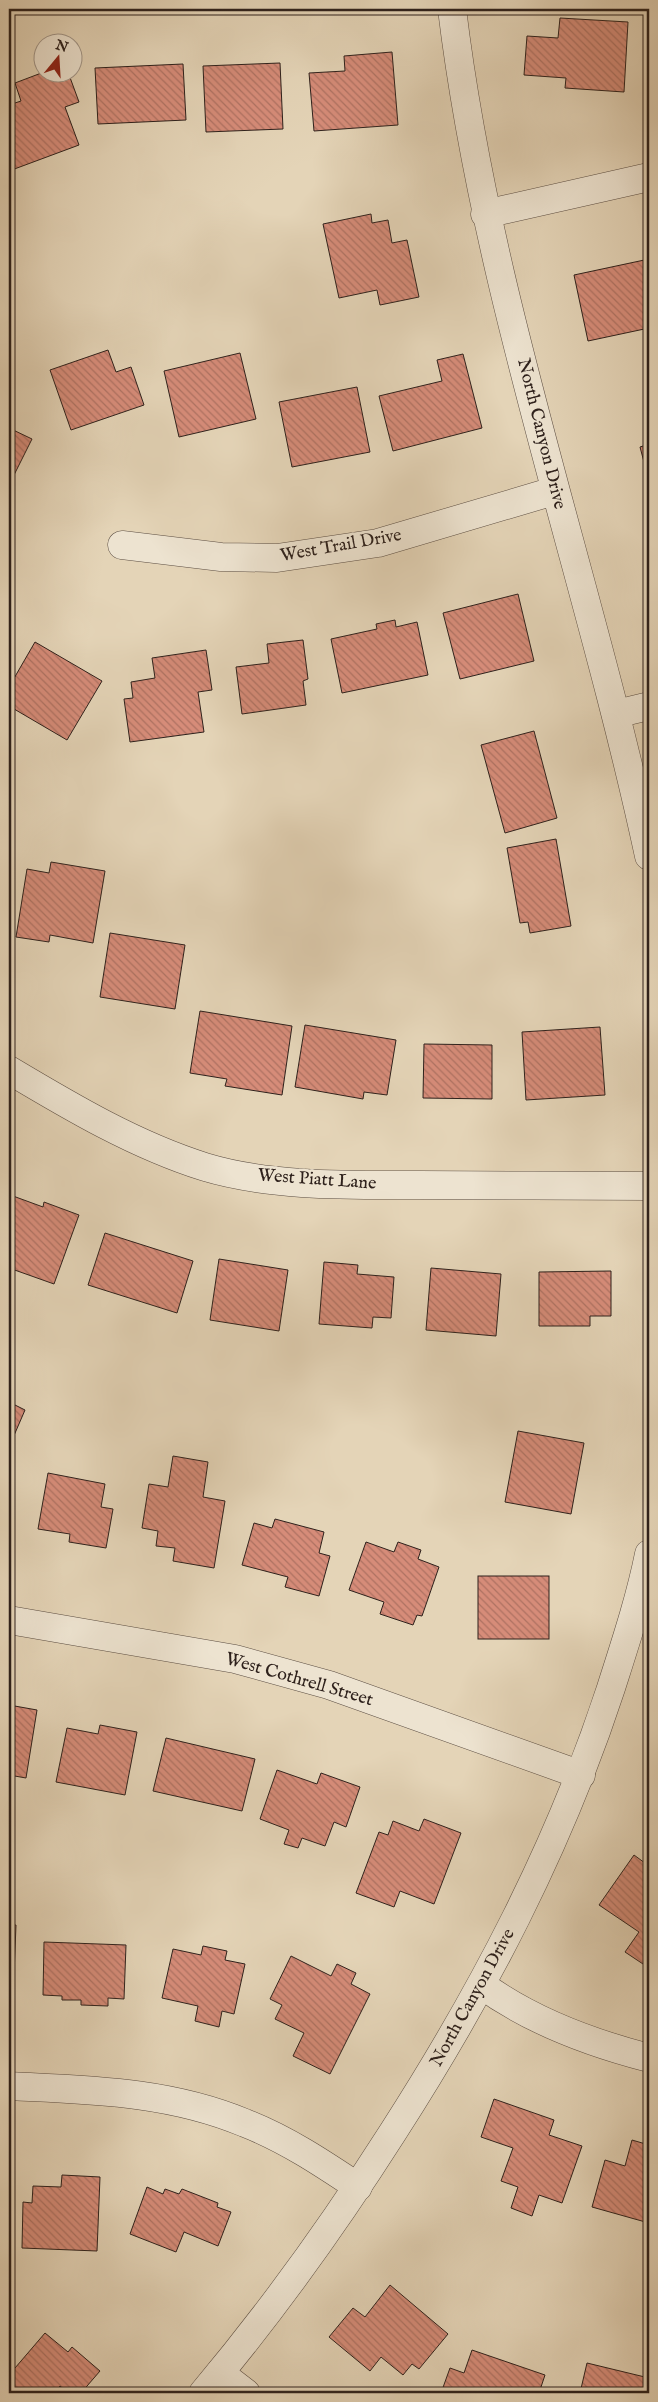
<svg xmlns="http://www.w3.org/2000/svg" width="658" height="2402" font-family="'IM FELL English',serif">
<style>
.building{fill:url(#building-back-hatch);stroke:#2e211c}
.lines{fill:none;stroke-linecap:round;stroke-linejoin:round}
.minor-casing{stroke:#5c4e43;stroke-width:29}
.minor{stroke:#ede3d0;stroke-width:28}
.labels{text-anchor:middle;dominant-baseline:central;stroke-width:5;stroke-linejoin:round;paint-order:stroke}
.street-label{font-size:18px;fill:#2e211c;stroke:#ede3d0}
</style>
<defs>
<pattern id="building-back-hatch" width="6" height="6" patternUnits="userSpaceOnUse" patternTransform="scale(1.25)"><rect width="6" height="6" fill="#d68c79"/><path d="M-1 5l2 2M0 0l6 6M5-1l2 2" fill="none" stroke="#ae7262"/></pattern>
</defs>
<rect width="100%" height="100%" fill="#e4d4b7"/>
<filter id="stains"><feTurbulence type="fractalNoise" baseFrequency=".004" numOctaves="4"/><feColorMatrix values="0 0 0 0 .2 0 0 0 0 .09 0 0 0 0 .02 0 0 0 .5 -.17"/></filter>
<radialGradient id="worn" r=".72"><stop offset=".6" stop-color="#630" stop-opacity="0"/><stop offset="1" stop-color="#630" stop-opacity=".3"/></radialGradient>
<g class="building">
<polygon points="560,18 628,22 624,92 565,88 566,78 524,75 527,36 558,38"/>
<polygon points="392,52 398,125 314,131 309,73 345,71 344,56"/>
<polygon points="280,63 283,129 206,132 203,66"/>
<polygon points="183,64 186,120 98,124 95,68"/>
<polygon points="44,72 68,72 79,102 65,107 79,145 9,171 9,105 21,101 15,83"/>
<polygon points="371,214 372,223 388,220 392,243 407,240 419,297 380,305 377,290 339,298 323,224"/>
<polygon points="649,259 649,328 588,341 574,275"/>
<polygon points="108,350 116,372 131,367 144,405 71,430 50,370"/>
<polygon points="240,353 256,419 179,437 164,371"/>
<polygon points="463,354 482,428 393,451 379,396 442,381 437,360"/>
<polygon points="357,387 370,452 292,467 279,402"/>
<polygon points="9,428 32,439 9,485"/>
<polygon points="649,444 649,481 640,447"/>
<polygon points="518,594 534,661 460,679 443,613"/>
<polygon points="395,620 396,627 417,622 428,675 342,693 331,639 377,629 376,624"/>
<polygon points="303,640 308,679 303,681 306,705 242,714 236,667 269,663 267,644"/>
<polygon points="35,642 102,681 67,740 9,706 9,687"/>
<polygon points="206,650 212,690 198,692 204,732 130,742 124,699 133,698 131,682 155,678 152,658"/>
<polygon points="534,731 557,818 505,833 481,745"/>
<polygon points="556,839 571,926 530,933 528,922 520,923 507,848"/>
<polygon points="51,862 105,871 93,943 50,935 49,942 16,937 27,869 49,873"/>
<polygon points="110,933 185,945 175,1009 100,997"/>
<polygon points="200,1011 292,1026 282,1095 225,1086 227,1079 190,1073"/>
<polygon points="305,1025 396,1040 387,1095 364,1092 363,1099 295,1087"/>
<polygon points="600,1027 605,1095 526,1100 522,1032"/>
<polygon points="424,1044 492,1045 492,1099 423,1098"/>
<polygon points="13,1196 43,1207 44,1202 79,1215 54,1284 9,1268 9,1206"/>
<polygon points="105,1233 193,1261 177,1313 88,1285"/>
<polygon points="219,1259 288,1270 279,1331 210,1320"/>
<polygon points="324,1262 358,1265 357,1274 394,1277 391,1318 373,1317 372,1328 319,1324"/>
<polygon points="431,1268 501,1274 496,1336 426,1330"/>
<polygon points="611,1271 611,1316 590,1316 590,1326 539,1326 539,1272"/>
<polygon points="9,1402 25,1410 9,1447"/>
<polygon points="518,1431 584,1443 571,1514 505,1502"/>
<polygon points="173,1456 208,1462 203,1497 225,1501 214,1568 173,1561 175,1548 156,1546 158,1531 142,1528 149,1484 168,1487"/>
<polygon points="48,1473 105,1484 101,1507 113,1509 106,1548 69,1542 70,1534 38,1529"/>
<polygon points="275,1519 324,1532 319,1553 330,1556 319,1596 285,1587 288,1577 242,1565 254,1523 272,1528"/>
<polygon points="366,1542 394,1552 398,1542 421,1550 418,1559 439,1567 422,1616 417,1615 413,1625 380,1614 384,1602 349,1590"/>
<rect x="478" y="1576" width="71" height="63"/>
<polygon points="9,1705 37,1710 26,1778 9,1775"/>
<polygon points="100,1725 137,1732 125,1795 56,1782 67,1728 98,1734"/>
<polygon points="166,1738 255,1759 242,1811 153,1791"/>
<polygon points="277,1770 317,1784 321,1773 360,1787 346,1827 334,1822 325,1846 302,1838 298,1848 284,1844 289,1830 260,1819"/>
<polygon points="424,1819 461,1833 434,1904 400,1891 394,1907 356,1893 379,1832 388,1835 393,1821 419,1831"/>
<polygon points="634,1855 649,1866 649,1968 625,1952 639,1932 599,1905"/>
<polygon points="9,1925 16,1925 13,1999 9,1999"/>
<polygon points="44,1942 126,1945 124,1999 108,1998 108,2006 81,2005 81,2000 62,2000 62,1996 43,1995"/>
<polygon points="203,1946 227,1951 225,1960 245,1964 234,2014 222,2011 219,2027 195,2021 198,2006 162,1998 173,1949 201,1955"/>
<polygon points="291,1956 331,1976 337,1964 356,1973 351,1984 370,1994 330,2074 293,2056 304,2033 275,2019 282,2005 270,1999"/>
<polygon points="494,2099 554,2120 549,2135 582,2146 562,2203 539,2195 532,2216 511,2208 518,2187 501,2181 513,2148 481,2137"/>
<polygon points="632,2140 649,2145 649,2223 592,2207 605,2160 625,2166"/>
<polygon points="62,2175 100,2177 97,2251 22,2248 23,2202 32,2203 33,2186 61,2187"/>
<polygon points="147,2187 163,2194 165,2189 179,2194 182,2189 218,2203 217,2207 231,2212 218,2246 184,2232 176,2252 130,2234"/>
<polygon points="390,2285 448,2334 419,2369 412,2364 403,2375 381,2357 370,2371 329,2337 353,2308 365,2317"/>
<polygon points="45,2333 68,2352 72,2347 100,2371 81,2393 68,2393 60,2386 54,2393 21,2393 9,2382 9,2375"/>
<polygon points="472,2350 545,2375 539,2393 441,2393 450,2368 464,2373"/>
<polygon points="587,2363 649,2378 649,2393 580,2393"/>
</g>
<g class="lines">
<g class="minor-casing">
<g id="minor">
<path d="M452 9C487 298 588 573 649 856"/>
<polyline points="485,214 649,177"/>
<polyline points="122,545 221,557 277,558 378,543 554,491"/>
<polyline points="616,714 649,706"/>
<path d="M9 1070C71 1107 135 1145 205 1167 271 1187 350 1185 419 1185 496 1185 572 1186 649 1186"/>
<polyline points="9,1620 235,1659 329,1685 581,1775"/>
<path d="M482 1985C531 2021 591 2043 649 2058"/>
<path d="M9 2086C90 2090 169 2091 245 2123 286 2139 322 2163 358 2187"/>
<polyline points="220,2373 246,2393"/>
<path d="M203 2393C272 2311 335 2223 393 2132 483 1992 559 1847 611 1688 625 1644 640 1599 649 1554"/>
</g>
</g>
<use href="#minor" class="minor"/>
</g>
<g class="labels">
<g class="street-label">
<text transform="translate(541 434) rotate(76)">North Canyon Drive</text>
<text transform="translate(341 546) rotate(-10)">West Trail Drive</text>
<text transform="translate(317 1180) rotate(4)">West Piatt Lane</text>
<text transform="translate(299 1680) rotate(16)">West Cothrell Street</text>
<text transform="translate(473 1998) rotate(-61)">North Canyon Drive</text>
</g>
</g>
<rect width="658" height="2402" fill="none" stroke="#e4d4b7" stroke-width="30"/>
<rect x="10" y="10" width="638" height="2382" fill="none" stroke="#2e211c" stroke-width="2.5"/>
<rect x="15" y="15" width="628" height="2372" fill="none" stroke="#2e211c"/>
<g transform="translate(58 58) rotate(18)"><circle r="24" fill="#ede3d0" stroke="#a19588"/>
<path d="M0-4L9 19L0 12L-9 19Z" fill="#8f2418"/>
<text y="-8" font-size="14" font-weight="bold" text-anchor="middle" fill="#2e211c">N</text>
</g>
<rect width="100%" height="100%" filter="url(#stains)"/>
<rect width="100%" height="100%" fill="url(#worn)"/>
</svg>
